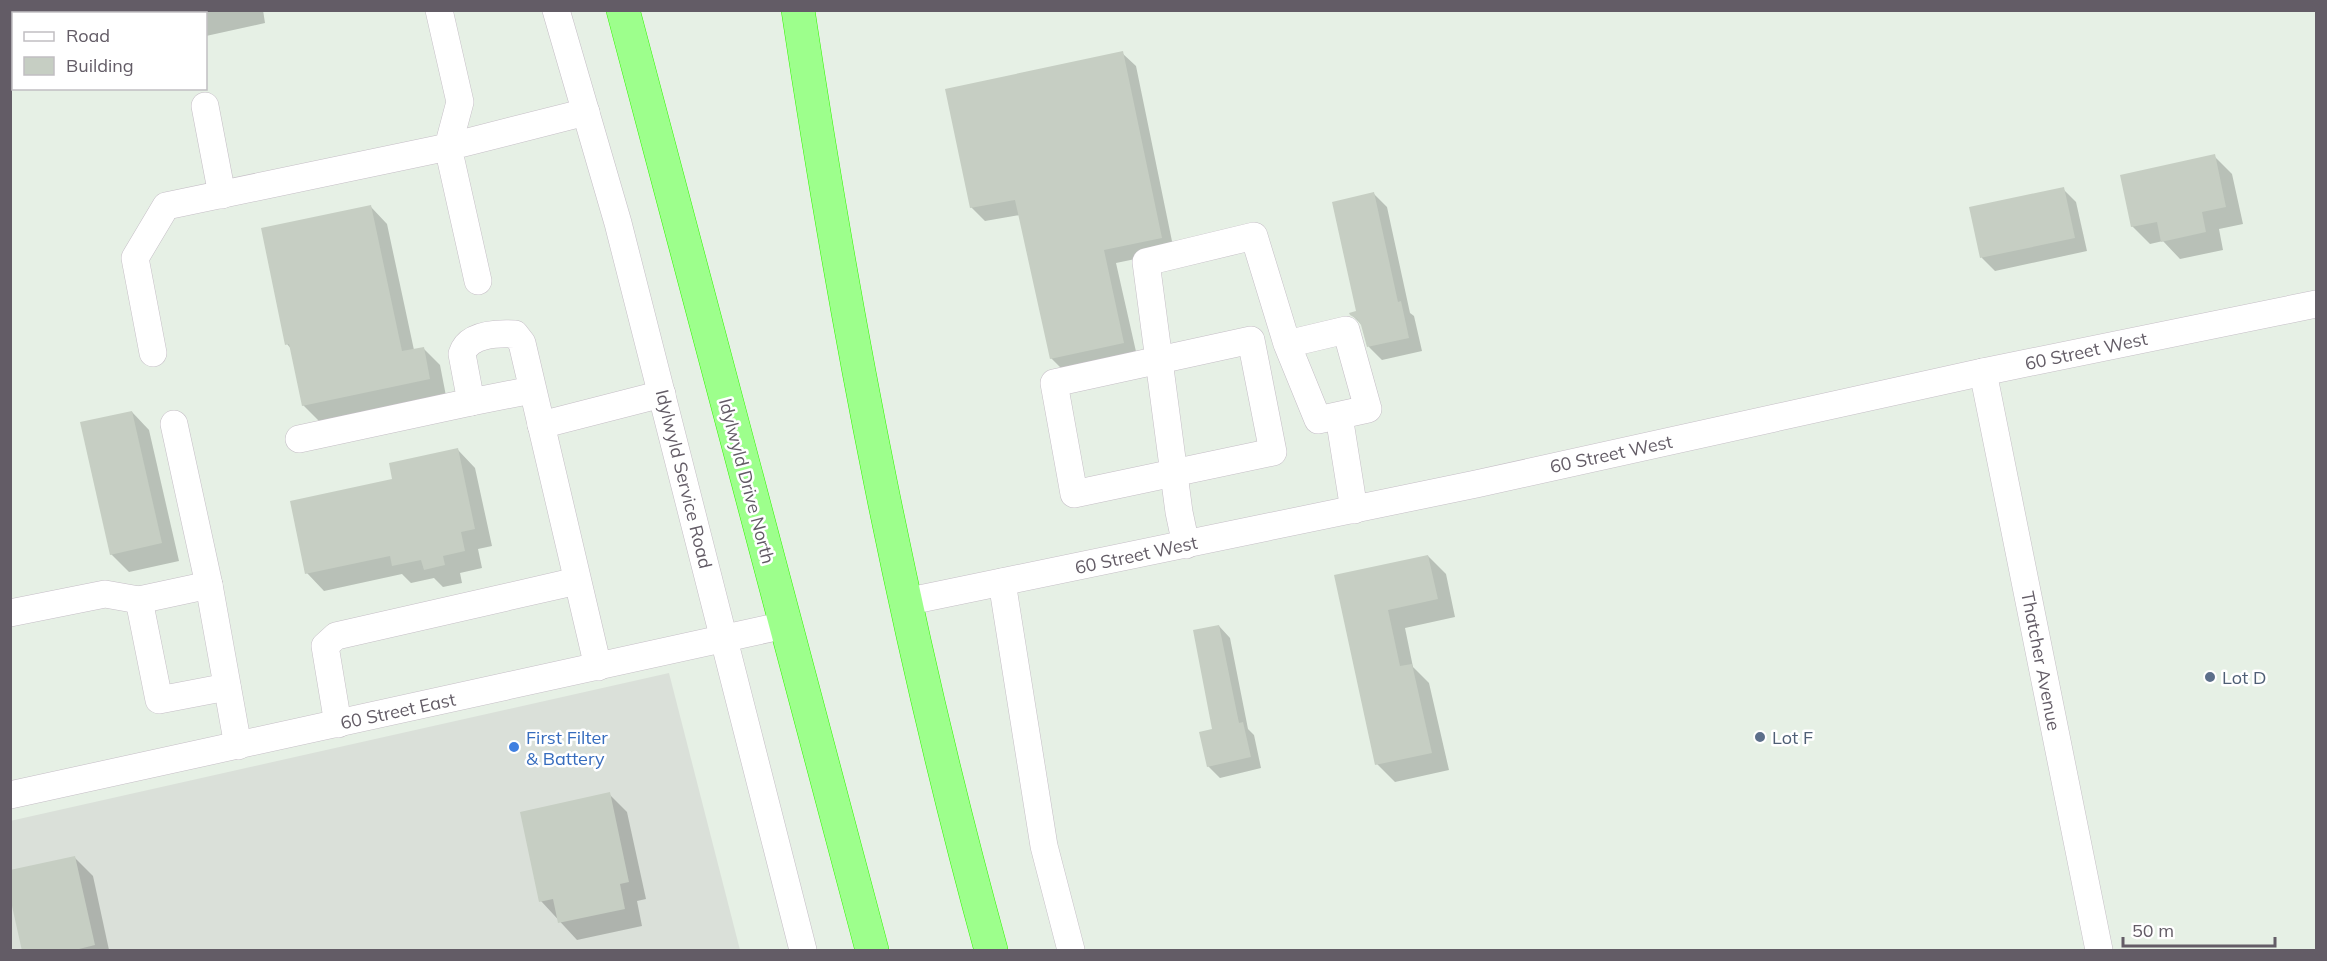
<svg xmlns="http://www.w3.org/2000/svg" width="2327" height="961" font-family="Mulish,sans-serif">
<style>
.industrial{fill:#dae0d9}
.shadow{fill:#0003}
.building{fill:#c6cec3}
.lines{fill:none;stroke-linecap:round;stroke-linejoin:round}
.minor-casing{stroke:#c5bec6;stroke-width:28}
.highway-casing{stroke:#32f400;stroke-width:34}
.minor{stroke:#fff;stroke-width:27}
.highway{stroke:#9dff8c;stroke-width:33}
.service-dot{fill:#5c6f8a;stroke:#fff;stroke-width:2}
.shop-dot{fill:#3f7fe0;stroke:#fff;stroke-width:2}
.labels{text-anchor:middle;dominant-baseline:central;stroke-width:5;stroke-linejoin:round;paint-order:stroke}
.street-label{font-size:18px;fill:#635c66;stroke:#fff}
.service-label{font-size:18px;fill:#4e5e75;stroke:#fff;text-anchor:start}
.shop-label{font-size:18px;fill:#366cbe;stroke:#fff;text-anchor:start}
</style>
<rect width="100%" height="100%" fill="#e6f0e5"/>
<polygon class="industrial" points="669,673 740,950 11,950 10,821"/>
<g class="shadow">
<polygon points="44,10 137,10 138,14 45,14"/>
<polygon points="178,10 263,10 265,23 206,36 206,14 179,14"/>
<polygon points="1122,53 1136,66 1174,251 1116,263 1137,356 1065,372 1051,358 1020,215 985,221 971,207"/>
<polygon points="2214,156 2232,174 2243,224 2219,229 2223,250 2180,259 2163,241 2150,244 2132,226"/>
<polygon points="2063,189 2076,202 2087,251 1995,271 1982,258 1971,208"/>
<polygon points="1374,194 1387,207 1410,313 1414,316 1422,351 1382,360 1369,347 1363,326 1351,314 1357,313"/>
<polygon points="371,207 387,224 414,350 423,348 440,365 446,396 320,422 303,405 292,350 287,344"/>
<polygon points="132,412 149,430 179,561 129,572 111,554"/>
<polygon points="458,450 475,468 492,546 478,549 482,568 460,573 462,583 443,587 434,578 411,583 402,574 324,591 307,573 394,480"/>
<polygon points="1428,556 1446,574 1455,617 1405,628 1413,667 1429,683 1449,770 1395,782 1377,764 1336,576"/>
<polygon points="1219,626 1230,638 1248,729 1254,735 1261,768 1220,778 1208,766 1214,730"/>
<polygon points="609,794 627,812 646,899 637,901 642,926 577,940 541,901"/>
<polygon points="75,858 93,876 109,950 24,950"/>
</g>
<g class="building">
<polygon points="1123,51 1162,238 1104,250 1124,343 1050,359 1015,200 970,208 945,89"/>
<polygon points="2215,154 2226,207 2202,212 2206,232 2161,242 2157,222 2131,227 2120,175"/>
<polygon points="2064,187 2075,238 1980,258 1969,207"/>
<polygon points="1374,192 1398,302 1401,301 1409,338 1367,347 1361,325 1357,319 1350,315 1349,313 1356,311 1332,202"/>
<polygon points="371,205 402,351 424,347 430,379 302,406 289,344 285,345 261,228"/>
<polygon points="132,411 162,543 110,555 80,422"/>
<polygon points="458,448 475,529 461,532 465,551 443,556 445,565 424,570 421,560 392,566 390,556 305,574 290,501 392,479 389,463"/>
<polygon points="1428,555 1438,599 1388,610 1400,666 1412,664 1432,753 1375,765 1334,575"/>
<polygon points="1219,625 1239,723 1243,722 1251,757 1207,767 1199,732 1212,729 1193,630"/>
<polygon points="610,792 629,882 620,884 625,909 558,923 553,899 539,902 520,812"/>
<polygon points="75,856 95,945 71,951 22,951 10,897 10,870"/>
</g>
<g class="lines">
<g class="minor-casing">
<g id="minor">
<polyline points="556,10 618,223 803,950"/>
<polyline points="205,106 222,195"/>
<polyline points="478,281 448,147 586,112"/>
<polygon points="1251,340 1273,452 1074,494 1054,383"/>
<polyline points="153,353 135,258 166,206 448,147 460,102 439,10"/>
<polyline points="1983,372 2099,950"/>
<polyline points="471,402 532,390"/>
<polyline points="1339,416 1354,510"/>
<polyline points="174,424 209,585 238,746"/>
<polyline points="541,425 662,394"/>
<path d="M299 439 471 402 462 354C468 334 497 333 515 334L522 343 598 667"/>
<polyline points="1186,545 1179,512 1146,262 1254,236 1287,344 1318,420 1368,409 1346,330 1287,344"/>
<polyline points="1002,582 1044,846 1071,950"/>
<polyline points="209,585 139,600 159,700 227,687"/>
<polyline points="905,602 1476,484 1983,372 2316,304"/>
<polyline points="10,613 105,594 139,600"/>
<polyline points="338,724 325,646 336,636 577,581"/>
<polyline points="10,795 785,625"/>
</g>
</g>
<g class="highway-casing">
<g id="highway">
<polyline points="623,10 872,950"/>
<path d="M798 10C846 327 906 641 991 950"/>
</g>
</g>
<use href="#minor" class="minor"/>
<use href="#highway" class="highway"/>
</g>
<g class="service-dot">
<circle cx="2210" cy="677" r="6"/>
<circle cx="1760" cy="737" r="6"/>
</g>
<circle class="shop-dot" cx="514" cy="747" r="6"/>
<g class="labels">
<g class="street-label">
<text transform="translate(2086 351) rotate(-12)">60 Street West</text>
<text transform="translate(1611 454) rotate(-12)">60 Street West</text>
<text transform="translate(684 479) rotate(76)">Idylwyld Service Road</text>
<text transform="translate(747 481) rotate(75)">Idylwyld Drive North</text>
<text transform="translate(1136 555) rotate(-12)">60 Street West</text>
<text transform="translate(2041 661) rotate(79)">Thatcher Avenue</text>
<text transform="translate(398 711) rotate(-12)">60 Street East</text>
</g>
<g class="service-label">
<text x="2222" y="677">Lot D</text>
<text x="1772" y="737">Lot F</text>
</g>
<g class="shop-label">
<text x="526" y="737">First Filter<tspan x="526" dy="21">&amp; Battery</tspan></text>
</g>
</g>
<rect width="2327" height="961" fill="none" stroke="#635c66" stroke-width="24"/>
<rect x="12" y="12" width="195" height="78" fill="#ffffff" stroke="#c1bec2" stroke-width="1.5"/>
<rect x="24" y="32" width="30" height="9" fill="#ffffff" stroke="#c1bec2" stroke-width="1.5"/>
<text x="66" y="42" font-size="18" fill="#635c66">Road</text>
<rect x="24" y="57" width="30" height="18" fill="#c6cec3" stroke="#c1bec2" stroke-width="1.5"/>
<text x="66" y="72" font-size="18" fill="#635c66">Building</text>
<path d="M2123 937v9h152v-9" fill="none" stroke="#635c66" stroke-width="3"/>
<text x="2132" y="937" font-size="18" fill="#635c66" stroke="#ffffff" stroke-width="4.5" paint-order="stroke">50 m</text>
</svg>
